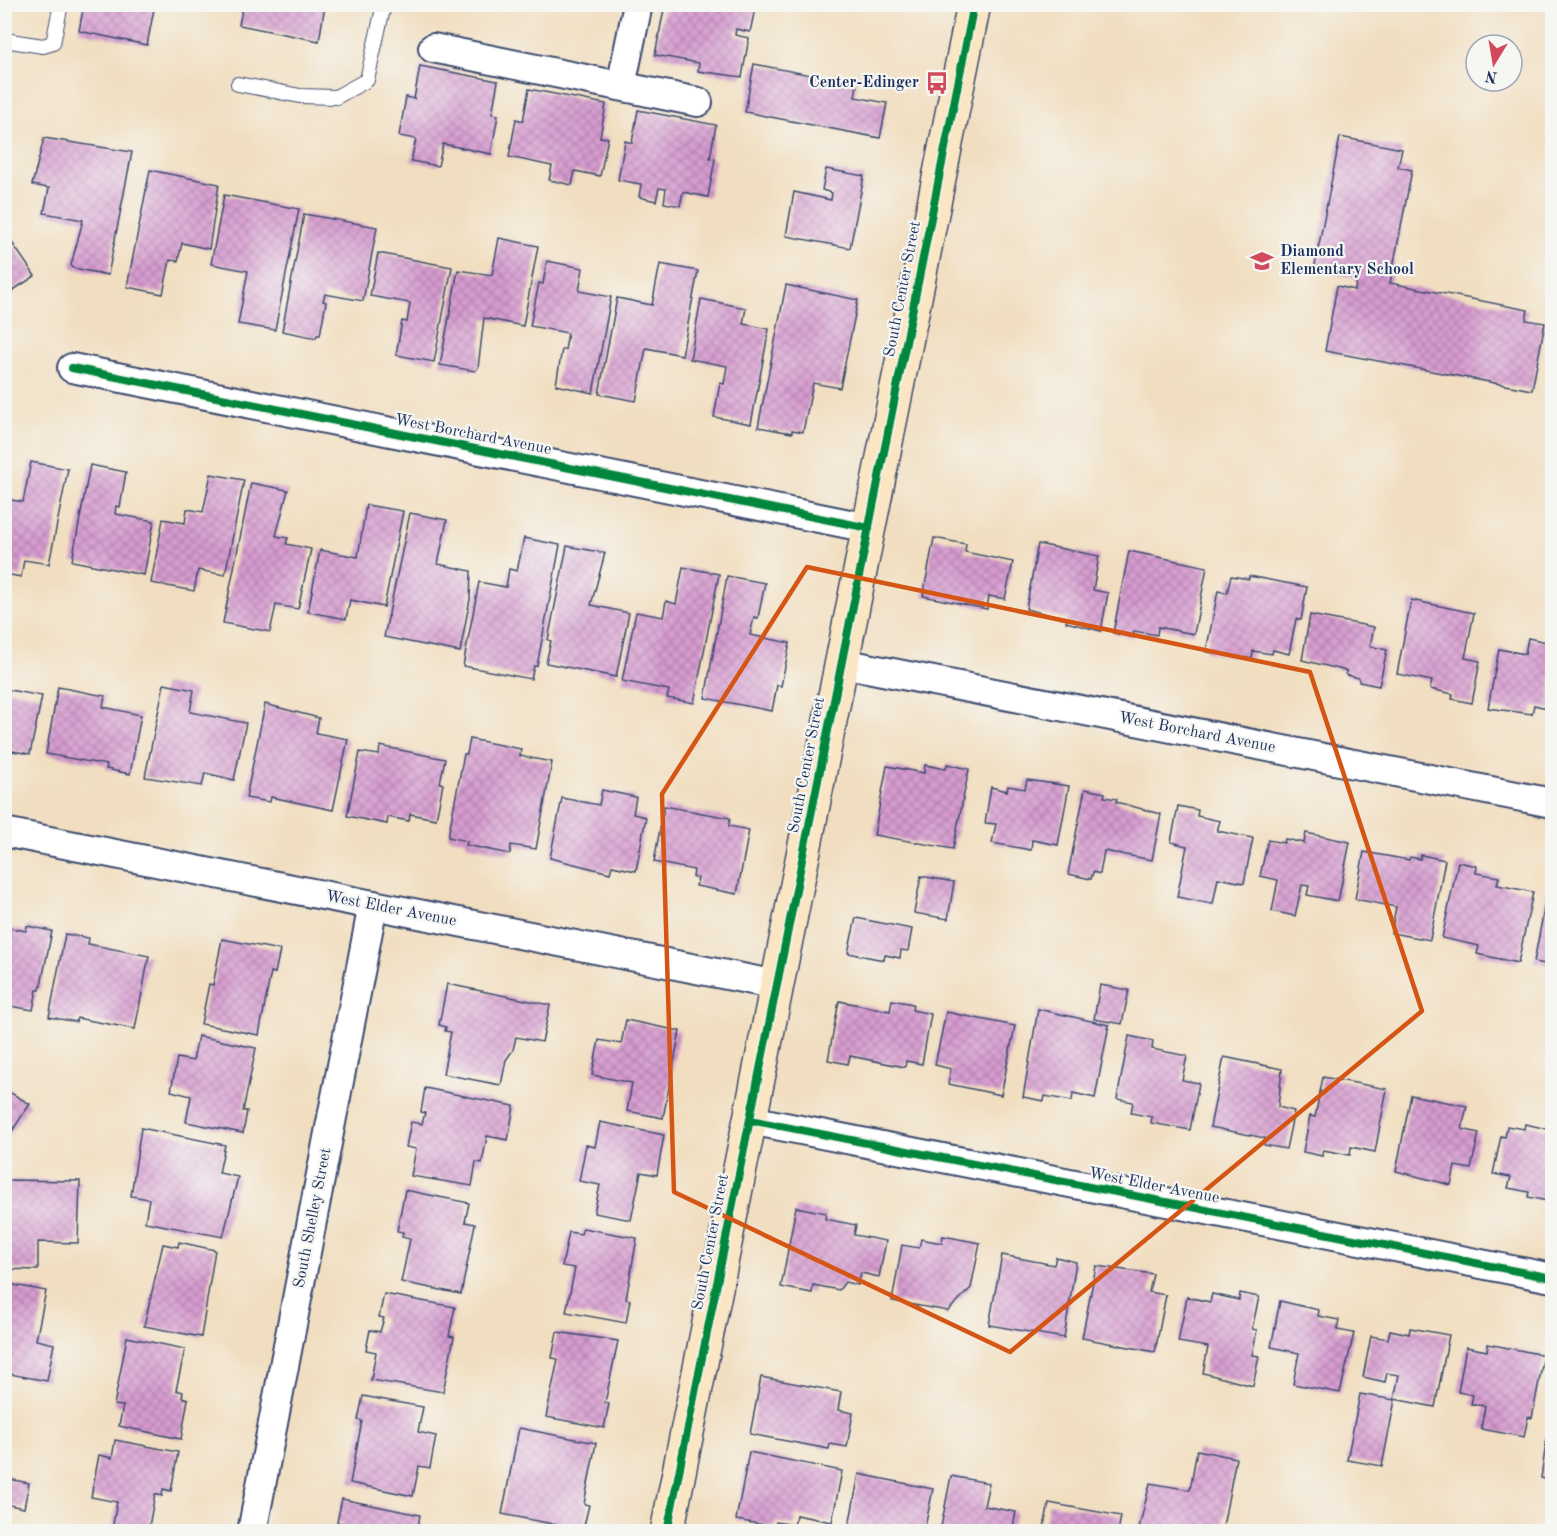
<svg xmlns="http://www.w3.org/2000/svg" width="1557" height="1536" font-family="'Old Standard TT',serif">
<style>
.building{fill:url(#building-cross-hatch)}
.lines{fill:none;stroke-linecap:round;stroke-linejoin:round}
.lane-casing{stroke:#3b496d;stroke-width:16}
.street-casing{stroke:#3b496d;stroke-width:32}
.secondary-casing{stroke:#3b496d;stroke-width:36}
.lane{stroke:#fff;stroke-width:14}
.street{stroke:#fff;stroke-width:28}
.secondary{stroke:#fbe6c4;stroke-width:33}
.cycleway-casing{stroke:#f6f6f2;stroke-width:11}
.cycleway{stroke:#00873e;stroke-width:8}
.marked{fill:none;stroke:#d45514;stroke-width:4.5;stroke-linejoin:round}
.labels{text-anchor:middle;dominant-baseline:central;stroke-width:4.5;stroke-linejoin:round;paint-order:stroke}
.poi-label{font-size:16px;font-weight:bold;fill:#1b2f5e;stroke:#f6f6f2;text-anchor:end}
.street-label{font-size:16px;fill:#1b2f5e;stroke:#f6f6f2}
</style>
<defs>
<pattern id="building-cross-hatch" width="8" height="8" patternUnits="userSpaceOnUse" patternTransform="scale(1.5)"><rect width="8" height="8" fill="#d89cd0"/><path d="M0 0l8 8M0 8l8-8" fill="none" stroke="#ae80ac"/></pattern>
</defs>
<rect width="100%" height="100%" fill="#f6f6f2"/>
<filter id="ink" filterUnits="userSpaceOnUse"><feTurbulence type="fractalNoise" baseFrequency=".0167" numOctaves="2"/><feDisplacementMap in="SourceGraphic" scale="12" xChannelSelector="R" yChannelSelector="G"/><feConvolveMatrix kernelMatrix="1 2 1 2 8 2 1 2 1" color-interpolation-filters="sRGB"/></filter>
<filter id="wash" filterUnits="userSpaceOnUse"><feTurbulence type="fractalNoise" baseFrequency=".008" numOctaves="4" result="noise"/><feDisplacementMap in="SourceGraphic" scale="24" xChannelSelector="R" yChannelSelector="G"/><feGaussianBlur stdDeviation="1.35" result="paint"/><feColorMatrix in="noise" values="0 0 0 0 0 0 0 0 0 0 0 0 0 0 0 0 0 1.4 0 .05"/><feComposite in="paint" operator="in"/></filter>
<g filter="url(#wash)">
<rect width="100%" height="100%" fill="#f1dec0"/>
<g id="blocks">
<g class="building">
<polygon points="84,4 155,4 147,45 79,31"/>
<polygon points="665,4 756,4 750,32 736,29 735,35 749,38 742,77 698,71 699,63 655,55"/>
<polygon points="243,5 325,5 319,41 239,25"/>
<polygon points="754,64 857,84 855,97 887,103 880,138 745,112"/>
<polygon points="420,66 498,81 492,114 498,115 491,154 443,144 438,166 411,161 416,139 399,136 406,97 414,99"/>
<polygon points="529,89 606,104 600,137 608,138 600,176 575,171 572,185 549,180 552,166 509,157 516,119 523,121"/>
<polygon points="638,110 716,125 710,158 715,159 708,197 683,192 680,206 664,203 666,189 659,188 656,201 639,197 641,184 618,180 625,141 632,143"/>
<polygon points="1340,137 1402,149 1398,167 1412,170 1390,283 1528,310 1526,320 1545,323 1532,390 1325,351 1337,286 1355,290 1357,278 1314,270"/>
<polygon points="44,138 132,152 108,275 73,268 71,265 83,220 44,213 49,188 32,185"/>
<polygon points="826,169 864,176 850,248 786,236 794,192 831,200 832,193 822,190"/>
<polygon points="150,170 219,184 209,249 182,243 178,261 170,260 163,294 127,287"/>
<polygon points="224,195 299,209 275,330 238,324 248,271 211,264"/>
<polygon points="304,214 377,227 363,301 325,294 323,301 326,302 320,335 317,335 316,338 282,331"/>
<polygon points="4,231 35,276 4,296"/>
<polygon points="499,238 538,246 523,326 484,318 478,368 475,371 440,365 458,270 492,275"/>
<polygon points="378,253 452,267 434,362 396,355 402,321 407,322 410,303 370,296"/>
<polygon points="547,261 583,268 579,291 611,297 593,393 556,385 562,349 565,350 568,333 530,326 539,283 543,284"/>
<polygon points="660,264 698,271 682,355 646,348 636,401 599,394 617,298 652,305"/>
<polygon points="786,285 858,300 840,388 813,383 803,432 792,430 792,433 758,427"/>
<polygon points="701,299 746,308 743,324 769,329 751,424 714,417 720,383 724,384 727,366 690,359"/>
<polygon points="31,462 68,469 49,564 24,560 21,577 5,574 5,499 23,502"/>
<polygon points="90,465 126,472 120,507 116,506 115,514 154,521 144,575 72,561"/>
<polygon points="211,474 244,480 225,575 198,570 194,591 151,583 163,519 185,523 187,509 203,512"/>
<polygon points="251,483 288,490 276,536 288,538 286,544 311,549 298,609 276,605 270,632 223,623"/>
<polygon points="366,505 403,511 384,607 350,600 346,619 308,612 320,550 358,557"/>
<polygon points="410,513 447,520 438,564 471,571 470,599 460,652 384,637"/>
<polygon points="524,538 560,545 537,666 534,666 531,679 463,666 479,582 506,587 509,569 517,571"/>
<polygon points="934,538 966,544 965,552 1013,562 1005,599 989,596 987,609 923,596"/>
<polygon points="1038,544 1099,556 1093,590 1108,593 1101,631 1066,622 1067,619 1026,609"/>
<polygon points="567,546 605,553 591,605 629,613 616,677 546,663 551,641 548,640"/>
<polygon points="1129,551 1207,567 1194,634 1158,627 1157,635 1134,631 1133,637 1113,633"/>
<polygon points="683,567 719,574 694,703 667,698 669,690 622,681 636,612 663,617 666,601 676,604"/>
<polygon points="727,576 765,583 758,618 754,617 750,635 790,643 781,686 777,685 772,711 705,698"/>
<polygon points="1231,576 1249,579 1249,576 1307,587 1301,620 1296,619 1289,654 1273,650 1272,654 1253,651 1252,659 1206,652 1218,591 1227,593"/>
<polygon points="1411,600 1474,613 1465,658 1480,661 1472,703 1452,699 1453,694 1430,689 1432,681 1397,674"/>
<polygon points="1310,615 1374,627 1370,646 1387,650 1379,686 1359,682 1359,678 1346,675 1347,671 1302,660"/>
<polygon points="1528,638 1552,643 1551,709 1534,705 1532,714 1488,708 1499,649 1525,654"/>
<polygon points="164,684 194,690 190,712 246,723 234,780 205,773 202,786 145,777"/>
<polygon points="58,687 105,696 103,707 141,715 130,774 106,769 107,765 46,754"/>
<polygon points="4,689 42,696 30,754 6,750"/>
<polygon points="265,704 319,718 316,733 348,739 333,810 271,797 270,802 246,798"/>
<polygon points="470,739 521,749 520,756 552,762 536,849 511,845 510,854 466,845 467,841 448,837 464,754 467,754"/>
<polygon points="380,746 445,759 440,783 443,784 436,819 410,814 409,821 388,817 387,824 347,816 360,752 379,755"/>
<polygon points="947,764 969,769 953,849 874,835 887,766 924,773 925,765 946,769"/>
<polygon points="1027,780 1069,786 1058,845 1032,840 1031,850 992,843 996,824 985,823 991,787 1007,791 1008,786 1025,789"/>
<polygon points="1085,789 1105,793 1104,797 1117,799 1116,802 1161,814 1152,860 1104,851 1100,874 1093,872 1091,879 1068,874"/>
<polygon points="602,790 636,797 633,814 646,817 636,871 612,866 610,873 550,858 562,798 599,805"/>
<polygon points="664,806 730,818 729,826 749,830 737,894 696,886 698,878 693,877 694,870 654,862"/>
<polygon points="1178,806 1198,810 1197,816 1220,821 1217,831 1253,838 1244,883 1218,878 1213,904 1177,897 1187,846 1171,842"/>
<polygon points="1306,833 1350,842 1338,901 1307,895 1309,886 1302,885 1295,916 1272,911 1278,880 1260,876 1268,840 1284,843 1285,839 1304,843"/>
<polygon points="1364,852 1409,860 1410,857 1420,859 1421,855 1445,860 1430,940 1391,933 1396,907 1355,899"/>
<polygon points="1458,862 1477,866 1476,873 1499,877 1497,885 1533,892 1518,963 1477,954 1479,946 1442,938"/>
<polygon points="921,876 954,882 948,919 914,913"/>
<polygon points="1547,894 1552,895 1552,965 1534,962"/>
<polygon points="856,918 912,929 908,951 901,950 900,958 885,955 884,960 848,953"/>
<polygon points="27,926 52,931 40,990 37,990 33,1010 4,1005 4,927 26,931"/>
<polygon points="65,934 89,938 88,944 149,956 135,1029 77,1018 76,1022 49,1017"/>
<polygon points="222,939 280,950 275,973 271,972 259,1035 201,1024 209,984 213,985"/>
<polygon points="447,984 550,1005 542,1042 516,1037 513,1050 506,1060 501,1085 443,1074 451,1032 445,1031 446,1027 439,1025"/>
<polygon points="1100,985 1129,990 1122,1024 1094,1019"/>
<polygon points="892,1000 913,1004 912,1010 931,1014 922,1064 906,1061 905,1067 850,1056 848,1064 828,1060 839,1001 890,1011"/>
<polygon points="1038,1009 1109,1025 1095,1098 1073,1093 1072,1101 1045,1096 1044,1101 1023,1097"/>
<polygon points="946,1012 1015,1026 1001,1095 948,1084 951,1069 935,1065"/>
<polygon points="626,1020 680,1031 663,1118 627,1111 632,1083 592,1075 599,1040 621,1044"/>
<polygon points="198,1036 256,1048 243,1111 247,1111 243,1133 186,1122 191,1096 171,1091 177,1058 193,1061"/>
<polygon points="1129,1036 1153,1041 1152,1049 1187,1056 1182,1080 1199,1083 1190,1130 1151,1123 1152,1117 1131,1113 1133,1102 1117,1099"/>
<polygon points="1224,1057 1282,1069 1278,1107 1294,1111 1286,1149 1264,1145 1265,1138 1210,1127"/>
<polygon points="1323,1077 1387,1089 1375,1152 1351,1147 1350,1155 1323,1150 1322,1156 1303,1152 1310,1116 1315,1117"/>
<polygon points="425,1088 514,1106 508,1140 487,1136 482,1163 476,1162 472,1186 411,1176 416,1149 406,1147 411,1122 422,1124 425,1113 421,1112"/>
<polygon points="4,1089 30,1104 4,1143"/>
<polygon points="1411,1095 1467,1106 1462,1129 1479,1133 1471,1169 1455,1166 1451,1185 1396,1171"/>
<polygon points="600,1122 664,1135 657,1175 641,1172 631,1220 594,1213 600,1185 579,1181 586,1145 595,1147"/>
<polygon points="1525,1124 1552,1130 1549,1153 1552,1154 1552,1202 1528,1197 1529,1192 1508,1188 1511,1177 1493,1174 1501,1136 1505,1137 1507,1126 1524,1129"/>
<polygon points="141,1128 225,1145 219,1173 238,1177 223,1237 145,1222 149,1199 131,1196"/>
<polygon points="4,1180 80,1181 78,1243 38,1242 38,1270 4,1269"/>
<polygon points="405,1190 469,1203 465,1222 475,1224 461,1294 401,1282 410,1239 402,1237 403,1232 397,1231"/>
<polygon points="796,1207 826,1213 825,1219 856,1225 854,1235 886,1241 879,1277 861,1273 858,1285 845,1282 839,1290 813,1285 812,1293 781,1287"/>
<polygon points="583,1228 637,1238 626,1299 630,1300 626,1323 566,1312 575,1268 562,1266 569,1232 581,1234"/>
<polygon points="943,1236 980,1243 971,1288 948,1311 892,1301 902,1245 919,1248 921,1239 942,1243"/>
<polygon points="179,1242 215,1250 201,1337 144,1326 163,1244 178,1247"/>
<polygon points="1002,1255 1054,1265 1056,1257 1076,1262 1064,1338 989,1325"/>
<polygon points="1096,1266 1153,1274 1149,1292 1166,1295 1155,1352 1082,1338"/>
<polygon points="4,1283 46,1291 36,1340 54,1344 47,1381 4,1373"/>
<polygon points="1240,1293 1259,1297 1252,1329 1257,1330 1252,1355 1259,1356 1253,1386 1203,1373 1208,1347 1178,1342 1187,1297 1210,1302 1212,1294 1239,1300"/>
<polygon points="384,1294 455,1307 449,1336 454,1337 443,1392 371,1380 376,1352 366,1350 370,1330 380,1332 384,1318 379,1317"/>
<polygon points="1280,1301 1319,1310 1318,1316 1339,1320 1337,1330 1354,1333 1340,1393 1293,1384 1299,1353 1271,1347"/>
<polygon points="1410,1328 1449,1335 1435,1407 1394,1399 1399,1375 1387,1373 1385,1382 1363,1377 1371,1336 1388,1339 1390,1330 1409,1334"/>
<polygon points="557,1332 618,1341 605,1403 609,1404 604,1428 546,1417 558,1359 552,1358"/>
<polygon points="127,1337 185,1349 176,1390 183,1392 182,1397 188,1399 181,1439 119,1426 123,1406 114,1405"/>
<polygon points="1488,1344 1544,1355 1532,1418 1528,1417 1524,1437 1481,1429 1485,1406 1471,1404 1473,1395 1458,1392 1466,1347 1487,1351"/>
<polygon points="761,1377 841,1392 838,1410 853,1413 847,1447 830,1444 829,1449 750,1434"/>
<polygon points="1360,1394 1395,1400 1382,1466 1347,1460"/>
<polygon points="363,1396 423,1407 418,1432 436,1436 430,1468 419,1466 413,1496 350,1483 362,1421 358,1420"/>
<polygon points="1551,1409 1552,1409 1552,1481 1541,1478"/>
<polygon points="519,1428 596,1443 584,1504 589,1505 583,1530 502,1514"/>
<polygon points="115,1440 178,1452 171,1491 163,1489 162,1496 155,1494 148,1532 112,1529 117,1502 91,1497 99,1455 112,1458"/>
<polygon points="1197,1450 1236,1458 1222,1532 1138,1532 1150,1483 1190,1490"/>
<polygon points="749,1452 842,1471 832,1522 796,1515 794,1525 776,1522 775,1527 736,1520"/>
<polygon points="859,1474 933,1489 924,1532 863,1532 864,1529 849,1526"/>
<polygon points="951,1476 989,1483 984,1506 1016,1512 1012,1532 940,1532"/>
<polygon points="4,1478 29,1483 24,1508 4,1504"/>
<polygon points="342,1499 420,1515 417,1532 341,1532 342,1523 337,1522"/>
<polygon points="1049,1503 1121,1516 1118,1532 1043,1532"/>
</g>
</g>
</g>
<g filter="url(#ink)">
<use href="#blocks" fill-opacity="0" stroke="#3b496d" stroke-width="1.5"/>
<g class="lines">
<g class="lane-casing">
<g id="lane">
<polyline points="4,40 43,46 53,43 61,4"/>
<polyline points="238,84 300,96 336,97 367,80 384,4"/>
</g>
</g>
<g class="street-casing">
<g id="street">
<polyline points="433,48 698,102"/>
<polyline points="621,86 638,4"/>
<polyline points="72,368 869,528"/>
<polyline points="842,663 1552,803"/>
<polyline points="4,832 777,985"/>
<polyline points="750,1120 1552,1278"/>
<polyline points="252,1532 373,905"/>
</g>
</g>
<g class="secondary-casing">
<polyline id="secondary" points="667,1532 974,4"/>
</g>
<use href="#lane" class="lane"/>
<use href="#street" class="street"/>
<use href="#secondary" class="secondary"/>
<g class="cycleway-casing">
<g id="cycleway">
<polyline points="72,368 869,528"/>
<polyline points="750,1120 1552,1278"/>
<polyline points="667,1532 974,4"/>
</g>
</g>
<use href="#cycleway" class="cycleway"/>
</g>
</g>
<path class="marked" d="M807 567 1310 672 1422 1011 1010 1352 674 1192 662 794Z"/>
<defs>
<g id="bus-bare" transform="scale(1.8)"><path d="M-5-6H5V4H4V6H2V4H-2V6H-4V4H-5ZM-3.5-4V0h7V-4ZM-3.5 1.2v1.5H-2V1.2ZM2 1.2v1.5H3.5V1.2Z" fill="#d1495b" stroke="#f6f6f2" stroke-width="2.5" paint-order="stroke"/></g>
<g id="school-bare" transform="scale(1.8)"><path d="M0-5L7-2L0 1L-7-2ZM-4 1L0 2.5L4 1V4Q0 6-4 4Z" fill="#d1495b" stroke="#f6f6f2" stroke-width="2.5" paint-order="stroke"/></g>
</defs>
<g fill-rule="evenodd">
<use href="#bus-bare" x="937" y="83"/>
<use href="#school-bare" x="1262" y="261"/>
</g>
<g class="labels">
<g class="poi-label">
<text x="919" y="83">Center-Edinger</text>
<text x="1280" y="252" text-anchor="start">Diamond<tspan x="1280" dy="18">Elementary School</tspan></text>
</g>
<g class="street-label">
<text transform="translate(903 289) rotate(-79)">South Center Street</text>
<text transform="translate(473 435) rotate(11)">West Borchard Avenue</text>
<text transform="translate(1197 733) rotate(11)">West Borchard Avenue</text>
<text transform="translate(807 765) rotate(-79)">South Center Street</text>
<text transform="translate(391 909) rotate(11)">West Elder Avenue</text>
<text transform="translate(1154 1186) rotate(11)">West Elder Avenue</text>
<text transform="translate(313 1218) rotate(-79)">South Shelley Street</text>
<text transform="translate(711 1242) rotate(-79)">South Center Street</text>
</g>
</g>
<rect width="1557" height="1536" fill="none" stroke="#f6f6f2" stroke-width="24"/>
<g transform="translate(1494 63) rotate(191)"><circle r="28" fill="#f6f6f2" stroke="#9ea6b7" stroke-width="1.5"/>
<path d="M0-4.5L10 22L0 15L-10 22Z" fill="#d1495b"/>
<text y="-9" font-size="16" font-weight="bold" text-anchor="middle" fill="#1b2f5e">N</text>
</g>
</svg>
